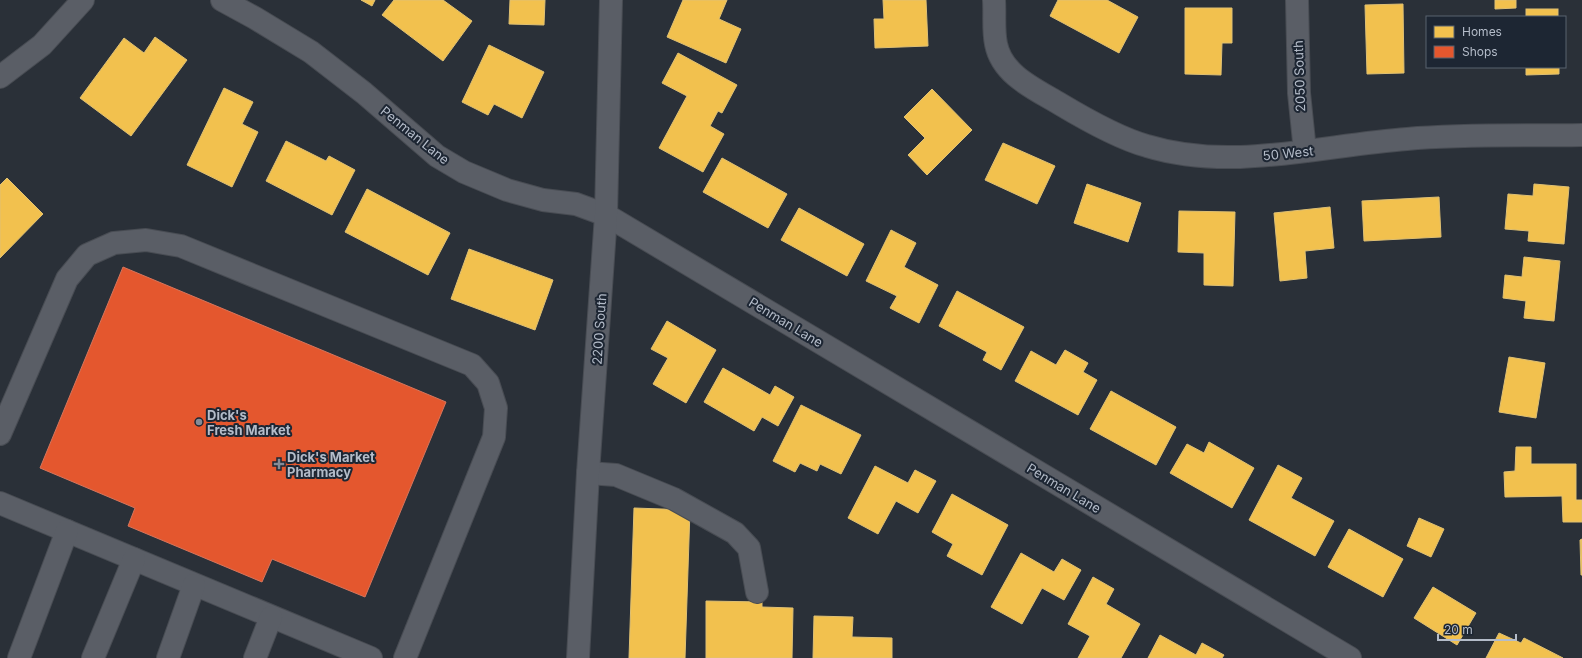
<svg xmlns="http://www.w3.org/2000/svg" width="1582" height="658" font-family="Inter,sans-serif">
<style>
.homes{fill:#f2c14e;stroke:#dfc073}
.shops{fill:#e4572e;stroke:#d6755c}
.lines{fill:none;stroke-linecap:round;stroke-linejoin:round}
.minor-casing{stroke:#484c53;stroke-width:24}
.minor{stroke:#5a5e66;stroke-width:22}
.poi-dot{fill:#848b96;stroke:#1d2633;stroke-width:1.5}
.labels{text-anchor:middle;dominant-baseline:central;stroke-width:4;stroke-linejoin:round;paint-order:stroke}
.street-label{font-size:13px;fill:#b4bcc9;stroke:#1d2633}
.poi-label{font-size:13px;font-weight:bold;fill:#b4bcc9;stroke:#1d2633;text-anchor:start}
</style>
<rect width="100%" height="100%" fill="#2a3038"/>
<g class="homes">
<polygon points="361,0 375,0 372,6"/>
<polygon points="394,0 443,0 472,21 443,61 382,15"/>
<polygon points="510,0 545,0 544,25 509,24"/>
<polygon points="683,0 727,0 719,19 741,29 726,63 667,37"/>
<polygon points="883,0 926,0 928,46 875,48 874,19 884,19"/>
<polygon points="1058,0 1107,0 1138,17 1119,53 1050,16"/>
<polygon points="1495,0 1516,0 1516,8 1495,9"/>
<polygon points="1403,4 1404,73 1367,74 1365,5"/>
<polygon points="1185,8 1232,8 1232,43 1222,43 1221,75 1185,74"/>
<rect x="1526" y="9" width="32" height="8"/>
<polygon points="155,37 187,60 131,136 80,98 124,38 144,53"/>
<polygon points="489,45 544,72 522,118 494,104 488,115 462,102"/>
<polygon points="678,53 737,85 722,113 718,111 710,126 724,134 703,172 659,148 687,96 662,83"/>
<polygon points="1526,67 1559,67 1559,74 1526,75"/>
<polygon points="224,88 253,102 242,124 258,132 232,187 187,165"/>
<polygon points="932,89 972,130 927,175 908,155 925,138 904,117"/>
<polygon points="286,141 326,161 329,156 355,170 332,215 266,181"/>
<polygon points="1003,143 1055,166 1037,204 985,180"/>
<polygon points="722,158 787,194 768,228 703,192"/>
<polygon points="7,178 43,214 0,258 0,185"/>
<polygon points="1087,184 1141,203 1128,242 1074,223"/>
<polygon points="1534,184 1569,187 1564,244 1528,241 1529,231 1505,229 1508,194 1533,196"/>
<polygon points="367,189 450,233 428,275 345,232"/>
<polygon points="1439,197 1441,237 1364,241 1362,201"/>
<polygon points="1330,207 1334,248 1305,251 1307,278 1280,281 1274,213"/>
<polygon points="799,208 864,244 847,276 781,240"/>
<polygon points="1179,211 1235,212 1233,286 1204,285 1204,253 1178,252"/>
<polygon points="891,230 916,243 904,267 938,285 919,323 890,308 897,296 866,281"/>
<polygon points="469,249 553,280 535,330 451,299"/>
<polygon points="1524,257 1560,261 1554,321 1524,318 1526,301 1503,298 1505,275 1522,277"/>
<polygon points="957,291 1024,327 1001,370 983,360 987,352 939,326"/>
<polygon points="667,321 716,350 686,403 653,384 668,358 651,349"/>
<polygon points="1065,350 1088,363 1083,372 1097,380 1078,415 1015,381 1031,351 1056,365"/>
<polygon points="1509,357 1545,363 1536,418 1499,412"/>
<polygon points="723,368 770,395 775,386 794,397 778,426 762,417 754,431 704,402"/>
<polygon points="1111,391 1176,427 1156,465 1090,429"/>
<polygon points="801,405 861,435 841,474 820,464 817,471 800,463 795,472 773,461"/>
<polygon points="1209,442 1254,468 1232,508 1170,473 1187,444 1204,453"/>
<polygon points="1516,447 1531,447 1531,464 1576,464 1576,500 1582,500 1582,522 1563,522 1562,496 1505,497 1504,472 1515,471"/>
<polygon points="1278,465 1302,478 1291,498 1334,521 1315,556 1249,520"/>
<polygon points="875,466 908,483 915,470 936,481 918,513 896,501 878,534 848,518"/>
<polygon points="952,494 1008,525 982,575 947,556 953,544 932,532"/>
<polygon points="634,508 690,510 685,658 629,658"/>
<polygon points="1419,518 1444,529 1431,557 1407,546"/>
<polygon points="1349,529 1403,559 1383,597 1328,567"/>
<polygon points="1582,539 1582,575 1581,575 1580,540"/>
<polygon points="1021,553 1054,572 1062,559 1081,570 1064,600 1042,588 1022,624 991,607"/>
<polygon points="1093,577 1114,589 1106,604 1140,624 1121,658 1078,658 1090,636 1068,624"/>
<polygon points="1433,587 1476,613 1457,645 1414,618"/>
<polygon points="706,601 762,602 762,607 793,608 792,658 706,658"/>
<polygon points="814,616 853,617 852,637 892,638 892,658 813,658"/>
<polygon points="1499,633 1521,643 1524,638 1563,658 1486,658"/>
<polygon points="1160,635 1196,655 1202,643 1224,655 1222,658 1148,658"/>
</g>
<polygon class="shops" points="123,267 446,402 365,597 272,559 262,582 128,526 135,508 40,468"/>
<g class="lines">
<g class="minor-casing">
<g id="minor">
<polyline points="222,0 255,18 311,52 364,93 437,156 464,172 507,190 543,200 576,204 606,215 1350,658"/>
<path d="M994 0C995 14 993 30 996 44 1002 75 1035 89 1060 104 1085 119 1118 138 1147 146 1232 172 1322 145 1407 139 1465 134 1524 136 1582 135"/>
<polyline points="1297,0 1299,93 1305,151"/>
<polyline points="0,77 42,45 83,0"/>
<polyline points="0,434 67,279 87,255 114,243 146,240 181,246 472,365 488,383 496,408 494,437 405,658"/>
<polyline points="588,473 616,475 674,499 735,533 749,548 757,592"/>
<polyline points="0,503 371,658"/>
<polyline points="19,658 67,531"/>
<polyline points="93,658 134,559"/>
<polyline points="168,658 194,585"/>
<polyline points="255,658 271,617"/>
<polyline points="578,658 588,473 606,215 611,0"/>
</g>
</g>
<use href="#minor" class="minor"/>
</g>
<g class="poi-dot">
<circle cx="199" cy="422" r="4"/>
<path d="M277 458h4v4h4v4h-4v4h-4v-4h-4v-4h4z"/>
</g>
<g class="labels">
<g class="street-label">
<text transform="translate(1299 76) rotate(-92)">2050 South</text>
<text transform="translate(415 135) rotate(39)">Penman Lane</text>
<text transform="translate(1288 153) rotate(-6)">50 West</text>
<text transform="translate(786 322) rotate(31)">Penman Lane</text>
<text transform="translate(599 329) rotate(-86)">2200 South</text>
<text transform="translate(1064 488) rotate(31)">Penman Lane</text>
</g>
<g class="poi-label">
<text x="207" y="415">Dick's<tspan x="207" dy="15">Fresh Market</tspan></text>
<text x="287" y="457">Dick's Market<tspan x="287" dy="15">Pharmacy</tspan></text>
</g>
</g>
<rect x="1426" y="16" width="140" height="52" fill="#1d2633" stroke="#59626f"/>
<rect x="1434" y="26" width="20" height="12" fill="#f2c14e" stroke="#59626f"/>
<text x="1462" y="36" font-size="12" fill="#b4bcc9">Homes</text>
<rect x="1434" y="46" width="20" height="12" fill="#e4572e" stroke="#59626f"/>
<text x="1462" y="56" font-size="12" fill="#b4bcc9">Shops</text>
<path d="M1438 634v6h78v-6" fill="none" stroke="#b4bcc9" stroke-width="2"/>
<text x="1444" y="634" font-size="12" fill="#b4bcc9" stroke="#1d2633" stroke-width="3" paint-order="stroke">20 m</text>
</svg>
